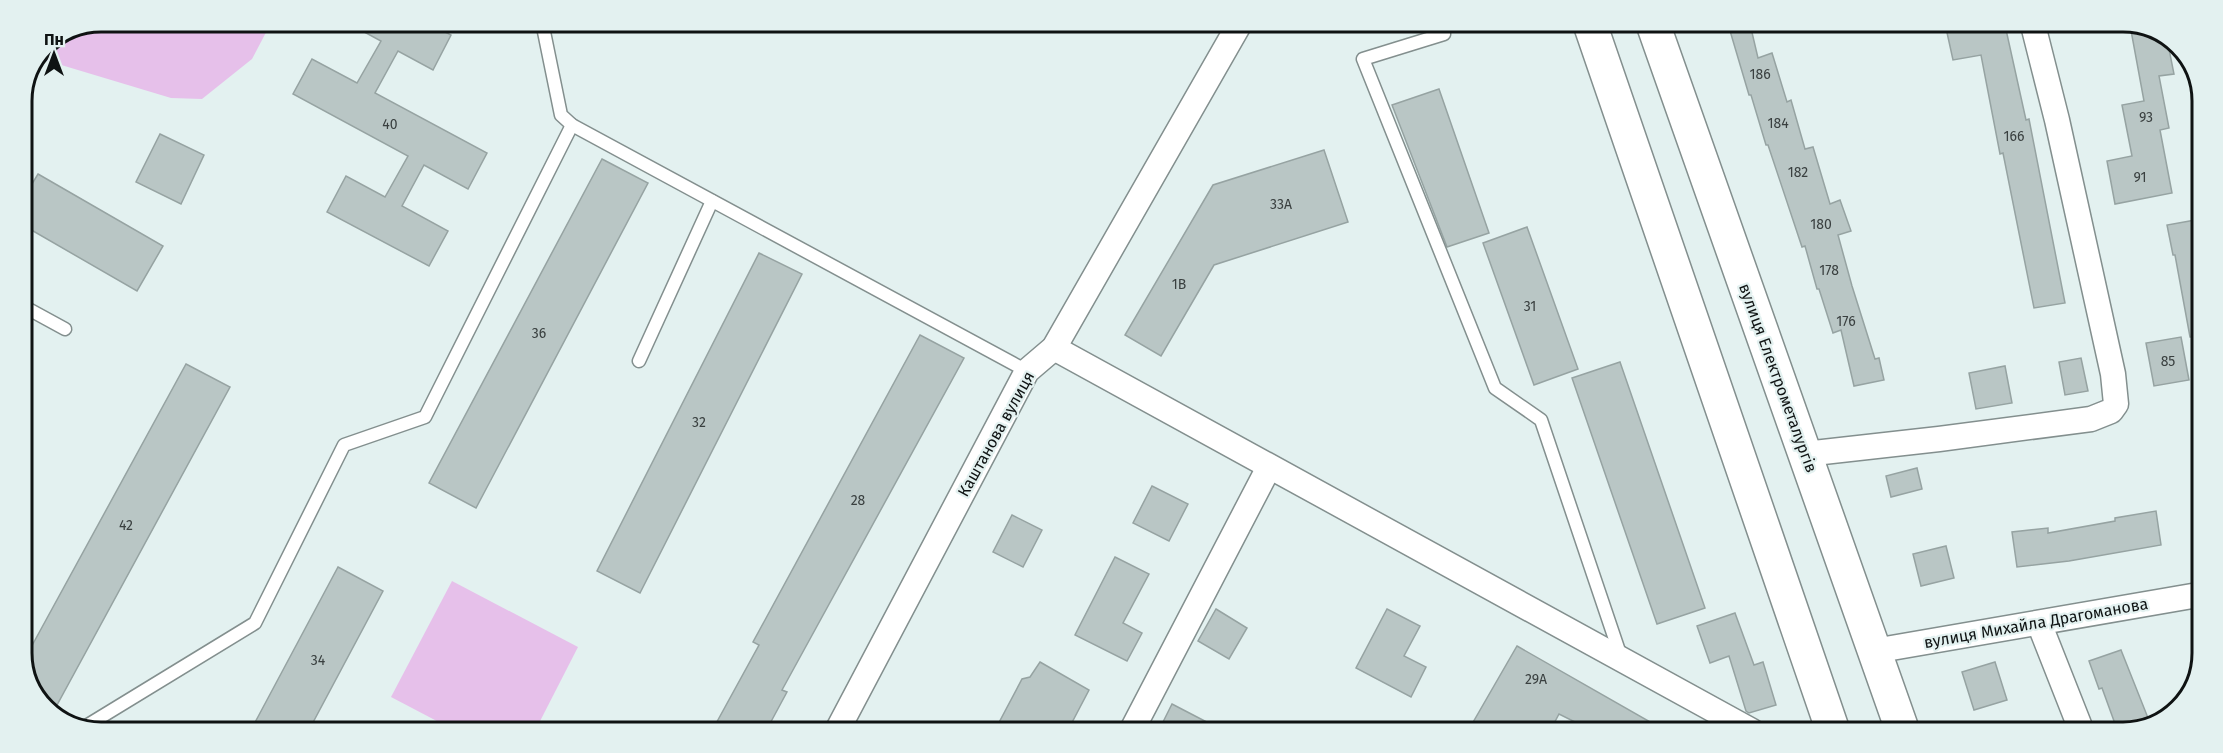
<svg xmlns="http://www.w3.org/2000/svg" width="2223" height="753" font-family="'Fira Sans',sans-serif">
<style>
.green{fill:#e6c0ea}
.building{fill:#b9c6c5;stroke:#96a3a2;stroke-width:1.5}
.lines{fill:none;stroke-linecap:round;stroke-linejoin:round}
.lane-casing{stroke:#838f8e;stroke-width:15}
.street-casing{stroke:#838f8e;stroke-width:27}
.secondary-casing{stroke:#838f8e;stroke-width:36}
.lane{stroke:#fff;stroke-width:12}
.street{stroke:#fff;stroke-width:24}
.secondary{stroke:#fff;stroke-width:33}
.labels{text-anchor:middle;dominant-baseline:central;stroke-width:4.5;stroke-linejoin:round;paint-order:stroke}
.number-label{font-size:14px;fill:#3a4040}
.street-label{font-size:16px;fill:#0f1313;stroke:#e3f1f0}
.rim{fill:none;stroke:#0f1313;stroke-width:3}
</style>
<rect width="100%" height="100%" fill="#e3f1f0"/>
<g class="green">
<polygon points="101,21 272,21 252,59 202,99 171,98 38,58 45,44"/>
<polygon points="452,581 578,647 536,729 452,729 391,697"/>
</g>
<g class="building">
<polygon points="344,21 426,22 451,35 433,70 398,51 375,93 487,153 468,189 424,165 402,206 448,231 429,266 327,212 346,176 385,197 408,156 293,94 312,59 357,83 381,41"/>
<polygon points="1728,24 1750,24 1758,58 1772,53 1787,102 1791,100 1805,149 1813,147 1830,204 1840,200 1851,231 1838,235 1852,286 1875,359 1879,358 1884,380 1854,386 1841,330 1833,333 1819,289 1817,289 1805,246 1802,247 1768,145 1766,145 1751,95 1749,95"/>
<polygon points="1964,25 2005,25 2026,120 2029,119 2065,303 2034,308 2003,153 2000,154 1981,55 1953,60 1946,28"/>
<polygon points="2130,25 2148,25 2167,39 2174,74 2159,76 2169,128 2160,130 2172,193 2115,204 2107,161 2132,156 2122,105 2144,101"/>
<polygon points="1439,89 1489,233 1447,247 1392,105"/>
<polygon points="160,134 204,155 181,204 136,182"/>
<polygon points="1324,150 1348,222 1214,265 1161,356 1125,335 1213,185"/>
<polygon points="602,159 648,183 476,508 429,483"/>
<polygon points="38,174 163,246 137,291 21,224 21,202"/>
<polygon points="2201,219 2200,337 2190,337 2175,255 2173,255 2167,225"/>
<polygon points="1527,227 1578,369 1534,385 1483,243"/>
<polygon points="759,253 802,274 640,593 597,571"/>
<polygon points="920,335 964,358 782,690 787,692 767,729 713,729 759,645 753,642"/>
<polygon points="2181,337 2189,380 2154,386 2146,343"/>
<polygon points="2081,358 2088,391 2065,395 2059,362"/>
<polygon points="1620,362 1705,608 1657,624 1572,378"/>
<polygon points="186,364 230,387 57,705 34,693 23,662"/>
<polygon points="2005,366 2012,403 1976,409 1969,373"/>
<polygon points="1917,468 1922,489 1891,497 1886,476"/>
<polygon points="1152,486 1188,504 1169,541 1133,523"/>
<polygon points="2156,511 2161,545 2069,561 2017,567 2012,532 2048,528 2048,533 2115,521 2115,518"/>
<polygon points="1012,515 1042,530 1023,567 993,552"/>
<polygon points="1946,546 1954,578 1921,586 1913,554"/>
<polygon points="1115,557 1149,574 1123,623 1142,633 1127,661 1075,635"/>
<polygon points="338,567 383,591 310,728 252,728"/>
<polygon points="1216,609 1247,628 1229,659 1198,641"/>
<polygon points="1387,609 1420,626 1404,656 1426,667 1411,697 1356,668"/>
<polygon points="1735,613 1754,665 1763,662 1776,705 1749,713 1746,711 1729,656 1710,663 1697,626"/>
<polygon points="1517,646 1666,731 1593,731 1559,714 1550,731 1468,731"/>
<polygon points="2121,650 2150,723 2123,732 2118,732 2102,688 2099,689 2089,661"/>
<polygon points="1040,662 1089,690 1068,730 995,730 1022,679 1030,677"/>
<polygon points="1995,662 2007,700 1974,710 1962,672"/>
<polygon points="1172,704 1222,730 1159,730"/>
</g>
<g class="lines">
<g class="lane-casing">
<g id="lane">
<polyline points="542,22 561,115 572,125 1027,371"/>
<polyline points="1444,34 1363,59 1495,388 1541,420 1621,657"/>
<polyline points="21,305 65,329"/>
<polyline points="639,361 712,201"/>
<polyline points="83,728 255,623 344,445 425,417 572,125"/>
</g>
</g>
<g class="street-casing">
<g id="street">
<polyline points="1054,348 1752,731"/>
<polyline points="1805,454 1939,439 2091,419 2111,411 2116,404 2113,374 2057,120 2033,25"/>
<polyline points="2039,623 2082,732"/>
<polyline points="1874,651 2198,595"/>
<polyline points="838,729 1027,371 1054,348 1240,23"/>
<polyline points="1132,730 1269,467"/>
</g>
</g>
<g class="secondary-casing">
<g id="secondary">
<polyline points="1590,24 1833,731"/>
<polyline points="1653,24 1903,732"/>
</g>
</g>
<use href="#lane" class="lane"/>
<use href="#street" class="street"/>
<use href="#secondary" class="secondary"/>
</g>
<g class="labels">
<g class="number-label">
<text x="1760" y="74">186</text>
<text x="2146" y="117">93</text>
<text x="1778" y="123">184</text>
<text x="390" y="124">40</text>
<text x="2014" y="136">166</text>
<text x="1798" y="172">182</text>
<text x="2140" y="177">91</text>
<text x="1281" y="204">33А</text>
<text x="1821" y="224">180</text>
<text x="1829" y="270">178</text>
<text x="1179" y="284">1В</text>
<text x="1530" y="306">31</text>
<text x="1846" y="321">176</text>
<text x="539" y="333">36</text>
<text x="2168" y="361">85</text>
<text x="699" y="422">32</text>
<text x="858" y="500">28</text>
<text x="126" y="525">42</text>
<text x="318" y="660">34</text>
<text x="1536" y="679">29А</text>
</g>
<g class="street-label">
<text transform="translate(1778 378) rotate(70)">вулиця Електрометалургів</text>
<text transform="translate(996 434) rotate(-61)">Каштанова вулиця</text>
<text transform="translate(2036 623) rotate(-10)">вулиця Михайла Драгоманова</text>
</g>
</g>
<path d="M0 0H2223V753H0ZM101 32H2123A69 69 0 0 1 2192 101V653A69 69 0 0 1 2123 722H101A69 69 0 0 1 32 653V101A69 69 0 0 1 101 32Z" fill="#e3f1f0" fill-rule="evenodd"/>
<path class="rim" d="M101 32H2123A69 69 0 0 1 2192 101V653A69 69 0 0 1 2123 722H101A69 69 0 0 1 32 653V101A69 69 0 0 1 101 32Z"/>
<g transform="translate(54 54)" stroke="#e3f1f0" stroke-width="4.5" paint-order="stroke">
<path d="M0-4.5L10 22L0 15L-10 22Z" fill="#0f1313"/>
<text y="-9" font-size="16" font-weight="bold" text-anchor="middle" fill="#0f1313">Пн</text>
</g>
</svg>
